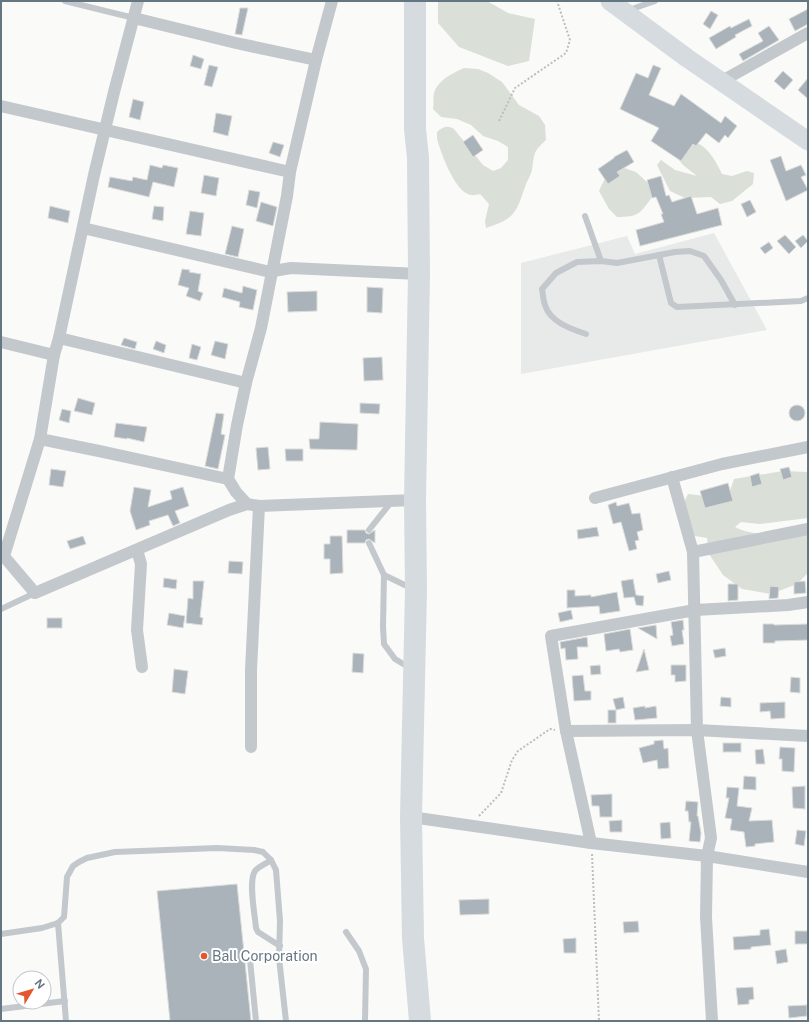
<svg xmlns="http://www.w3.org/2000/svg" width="809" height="1022" font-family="'Public Sans',sans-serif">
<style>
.built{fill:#e8e9e9}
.green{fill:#dadfd7}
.building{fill:#aab3b9;stroke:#dcdcda}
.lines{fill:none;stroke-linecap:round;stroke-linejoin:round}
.path{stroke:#bbbfc2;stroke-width:2;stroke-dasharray:2 2;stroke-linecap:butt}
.lane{stroke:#c3c8cc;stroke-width:6}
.street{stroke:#c3c8cc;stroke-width:12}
.primary{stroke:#d6dbdf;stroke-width:19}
.highway{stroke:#d6dbdf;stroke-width:22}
.poi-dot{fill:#e4572e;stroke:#fff;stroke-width:1.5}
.labels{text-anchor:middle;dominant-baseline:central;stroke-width:4;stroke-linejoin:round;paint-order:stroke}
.poi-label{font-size:14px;fill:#657683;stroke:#fff;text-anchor:start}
</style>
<rect width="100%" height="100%" fill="#fafaf8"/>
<polygon class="built" points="714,233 767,330 521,374 521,263 627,236 635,254"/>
<g class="green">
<polygon points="438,1 487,1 508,13 535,19 529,61 508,66 459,47 438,23"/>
<path d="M464 68 478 69 488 73 502 82 519 105 539 116 545 125 546 140C532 153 535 153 532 170 531 175 528 179 526 184 516 213 516 218 486 228L485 221 489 204 480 194C476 195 471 196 468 194 454 189 441 153 437 139V132C443 127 447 125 454 129L483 165 493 171 501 168 508 160V147L498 141 483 136 471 125 457 119 441 117 433 109C434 104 433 97 434 93 438 80 453 73 464 68Z"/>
<path d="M699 144C710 150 716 162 722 174L732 176 747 171 754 173 753 184 732 201 720 204 711 197 685 198 670 191 657 165 661 160 675 170 697 176 683 165 679 160 690 145Z"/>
<path d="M624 168 636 172 649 184 652 197C640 214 638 217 617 217L609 209 599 191C607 175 606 172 624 168Z"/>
<path d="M783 471 808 472V518L759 524 741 522 735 527C758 539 784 532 808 527V573L797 584 771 594 742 589 723 575 709 554 707 538 695 536 688 528 679 512 688 494 722 498 730 491 734 479Z"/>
</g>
<g class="building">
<polygon points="240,8 248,8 242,35 235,34"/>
<polygon points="808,9 808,24 795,31 789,19"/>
<polygon points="711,11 718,15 710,29 703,24"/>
<polygon points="749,19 752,26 735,35 736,37 716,49 709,38 730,26 731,28"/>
<polygon points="769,26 779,40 743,61 739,54 763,41 758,33"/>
<polygon points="193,55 204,59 201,69 190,66"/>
<polygon points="209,65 218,67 212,87 204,85"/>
<polygon points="653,65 661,68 649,95 674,106 681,94 721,123 725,116 737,126 728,138 725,135 719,143 706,133 696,146 693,144 681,161 651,141 659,128 620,109 636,73 648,78"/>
<polygon points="783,71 793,80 784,90 774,81"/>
<polygon points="808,78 808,99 798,90"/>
<polygon points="133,99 144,102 140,120 129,117"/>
<polygon points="216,113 232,116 228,136 213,132"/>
<polygon points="473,135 483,150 473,157 463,142"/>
<polygon points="273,142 284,145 280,157 269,153"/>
<polygon points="627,150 634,162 617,172 620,176 608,184 598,169 614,158 614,157"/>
<polygon points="781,156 786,171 801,165 806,175 801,177 808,190 786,201 770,160"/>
<polygon points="150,165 162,168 163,165 178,168 174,187 153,182 149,197 108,187 110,177 132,181 133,177 147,180"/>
<polygon points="204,175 219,178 216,196 201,193"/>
<polygon points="661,176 666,196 669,195 672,202 691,196 697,214 718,208 722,225 640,246 636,230 664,222 661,214 663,214 656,197 652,198 647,180"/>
<polygon points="249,190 260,192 257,208 246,205"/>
<polygon points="750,200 756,212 747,217 741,204"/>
<polygon points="261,202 277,207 273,226 256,221"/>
<polygon points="50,206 70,211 68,223 48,218"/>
<polygon points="154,206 164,207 163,221 152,219"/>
<polygon points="190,211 204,213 201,236 186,234"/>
<polygon points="232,226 244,229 238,257 225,254"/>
<polygon points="785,235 796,247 789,254 777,241"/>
<polygon points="803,235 808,241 801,248 795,241"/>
<polygon points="769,242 773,248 765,254 760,248"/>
<polygon points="182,269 190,270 189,272 201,274 198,291 203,293 200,301 186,296 189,288 178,285"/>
<polygon points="243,286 257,290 253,310 239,307 240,302 222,297 224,288 242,293"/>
<polygon points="367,287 383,288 382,313 367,312"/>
<polygon points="317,291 317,311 288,312 287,292"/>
<polygon points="124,338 137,342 135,349 121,345"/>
<polygon points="156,341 166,345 164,353 153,349"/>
<polygon points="215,341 228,344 225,359 211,355"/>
<polygon points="192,344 201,347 197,360 189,358"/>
<polygon points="382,357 383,380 364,381 363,358"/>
<polygon points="78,398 95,403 92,415 74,411"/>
<polygon points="360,403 380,404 379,414 360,413"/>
<circle cx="797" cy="413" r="8"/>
<polygon points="62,409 71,411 69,423 59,420"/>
<polygon points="216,413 224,414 221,434 225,435 218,469 205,466"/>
<polygon points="320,422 358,424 357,450 310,449 309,439 319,439"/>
<polygon points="116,423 147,427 144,442 127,438 127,439 114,437"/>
<polygon points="268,447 270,469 258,470 256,448"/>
<polygon points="285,449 303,449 303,461 286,461"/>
<polygon points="789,467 792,477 783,480 780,469"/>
<polygon points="51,469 66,471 63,487 49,485"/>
<polygon points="759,473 762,484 752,487 750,476"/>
<polygon points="728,483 733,501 705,508 700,491"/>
<polygon points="134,487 151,490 148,507 172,499 170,491 183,487 189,506 175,511 180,523 173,526 168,515 149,521 150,525 136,530 130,511"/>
<polygon points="616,502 617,506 629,503 632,514 640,513 643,530 637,532 639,540 635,541 637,549 629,551 621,522 613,524 608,505"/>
<polygon points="597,527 599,536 578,539 577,530"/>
<polygon points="347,530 365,530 366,533 369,534 375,530 375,543 369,539 366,540 365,543 347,543"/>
<polygon points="83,536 86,544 70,549 67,541"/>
<polygon points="330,536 342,536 343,573 330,574 330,559 324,559 324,544 330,544"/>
<polygon points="229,561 243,562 242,574 228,573"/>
<polygon points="669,571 671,580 658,583 656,574"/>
<polygon points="164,578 177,580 176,589 163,587"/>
<polygon points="633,579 636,595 644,596 643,606 636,605 634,597 624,598 621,581"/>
<polygon points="193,581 204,581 200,617 203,618 202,625 186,623 188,598 193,599"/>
<polygon points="805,581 806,593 794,594 794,582"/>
<polygon points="728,584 738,584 738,600 728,601"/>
<polygon points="770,586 779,587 778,598 769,599"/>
<polygon points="567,590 575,590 575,596 591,595 591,597 617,592 620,611 600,614 599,606 567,608"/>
<polygon points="571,610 573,619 560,622 558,613"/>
<polygon points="169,613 185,616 183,628 167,625"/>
<rect x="47" y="618" width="15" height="10"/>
<polygon points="683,620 684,630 682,630 684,644 672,646 670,636 673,635 671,622"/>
<polygon points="763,624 774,624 774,625 808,624 808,640 775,641 775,643 763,643"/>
<polygon points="656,625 657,639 638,628"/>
<polygon points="630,629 633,650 620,652 619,649 606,651 604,634"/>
<polygon points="587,637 588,647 577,647 578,659 566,660 565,648 561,649 560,642"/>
<polygon points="725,648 726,656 715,658 713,650"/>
<polygon points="644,649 649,670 636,672"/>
<polygon points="353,653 364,654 363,673 352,672"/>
<polygon points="600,665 601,674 591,675 590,666"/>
<polygon points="671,665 686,665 686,681 675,682 675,675 671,675"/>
<polygon points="174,669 188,671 185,694 172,692"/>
<polygon points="583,675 585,691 591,691 591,700 574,701 572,676"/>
<polygon points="791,677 800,678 800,693 790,692"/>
<polygon points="623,697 625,708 616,710 613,699"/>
<polygon points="721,697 731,698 731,707 720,706"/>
<polygon points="785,702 785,718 771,719 770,711 760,712 760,703"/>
<polygon points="645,706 645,708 656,706 657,718 635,720 633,708"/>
<rect x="608" y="710" width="8" height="13"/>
<polygon points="663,740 664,749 668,748 669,768 658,769 657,760 643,763 639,748 654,744 654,741"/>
<rect x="723" y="743" width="18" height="9"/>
<polygon points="780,747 795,748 794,772 782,771 782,759 779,759"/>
<polygon points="763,749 765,764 756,764 755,750"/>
<polygon points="744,776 756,777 756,790 743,789"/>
<polygon points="805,786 805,809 793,808 792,787"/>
<polygon points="727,787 739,788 737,806 752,808 749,821 772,820 774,842 755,844 755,846 746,847 744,832 730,830 732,819 725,818 729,798 726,798"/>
<polygon points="612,794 612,817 600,817 599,806 592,806 591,795"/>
<polygon points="686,801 698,802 697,816 698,816 701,833 700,842 689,841 691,822 689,822 688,811 685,811"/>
<polygon points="622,820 622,832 610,832 609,821"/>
<polygon points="670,822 671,838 661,839 660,823"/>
<polygon points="797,830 806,831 804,846 795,844"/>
<polygon points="237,884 251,1021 170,1021 157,891"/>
<polygon points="489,899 489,914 460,915 459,900"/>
<polygon points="638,921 639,932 624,933 623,922"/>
<polygon points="769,929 771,945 751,947 751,949 734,950 733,937 760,935 760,930"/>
<rect x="795" y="931" width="13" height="13"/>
<polygon points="576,938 576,953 564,953 563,939"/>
<polygon points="786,949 788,962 777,964 775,951"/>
<polygon points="753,987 754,999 749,1000 749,1004 738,1005 736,988"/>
<polygon points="807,1005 807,1016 789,1018 788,1006"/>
</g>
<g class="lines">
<g class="path">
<polyline points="499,121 515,88 566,53 570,40 557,1"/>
<polyline points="479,816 501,793 512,760 518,751 550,729 555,730"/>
<polyline points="592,854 599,1021"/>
</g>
<g class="lane">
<polyline points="65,1 134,18"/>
<polyline points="629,10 655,1"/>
<polyline points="585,216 601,261"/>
<polyline points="659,255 671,303 677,307 801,301 808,298"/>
<path d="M586 334C571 329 550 322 545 305 543 300 543 294 542 289L556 273 577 262 601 261 617 263 675 252 690 251 704 256 721 280 735 305"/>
<polyline points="369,530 392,501"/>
<polyline points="369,543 384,575 383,627 384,644 395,659 410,668"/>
<polyline points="384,575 411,588"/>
<polyline points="1,609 35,593"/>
<path d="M271 860C266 864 259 866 255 871 248 881 255 915 256 928L258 932 280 946"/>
<polyline points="58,923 66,1021"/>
<polyline points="346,932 359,951 366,969 365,1021"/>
<polyline points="1,934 42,928 58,923 64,917 67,877 73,866 79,862 87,858 115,852 217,848 254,850 263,852 271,860 276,870 280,921 279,958"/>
<polyline points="1,1009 65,1001"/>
<polyline points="256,1021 250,960 252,958 277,956 279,958 286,1021"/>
</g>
<g class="street">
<polyline points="332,1 316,60 290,172 287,196 261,328 246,383 237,425 228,479 236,492 247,504 259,506 415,500"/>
<polyline points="134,18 236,43 316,60"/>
<polyline points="722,81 808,33"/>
<polyline points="1,106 290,172"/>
<polyline points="83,228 266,271 273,271 291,268 419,274"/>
<polyline points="59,338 246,383"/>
<polyline points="1,342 54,355"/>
<polyline points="40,439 99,451 228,479"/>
<polyline points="672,477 693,552 697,730 711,838 707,856 706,917 712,1021"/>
<polyline points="595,498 722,464 808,447"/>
<polyline points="137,550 141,564 137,630 142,667"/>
<polyline points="693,552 808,529"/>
<polyline points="1,553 35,593 229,510 247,504"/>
<polyline points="4,556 40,439 54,355 59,338 94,175 114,92 138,1"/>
<polyline points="566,731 697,730 808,736"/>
<polyline points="251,747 251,670 259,506"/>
<polyline points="411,817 591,843 707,856 808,872"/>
<polyline points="591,843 566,731 551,636 695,610 788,605 808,602"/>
</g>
<polyline class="primary" points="610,1 687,58 808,141"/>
<polyline class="highway" points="415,1 415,129 418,158 419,274 415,500 416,590 411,817 413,938 420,1021"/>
</g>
<circle class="poi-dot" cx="204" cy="956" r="4"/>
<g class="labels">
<g class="poi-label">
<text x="212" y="956">Ball Corporation</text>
</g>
</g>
<rect width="809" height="1022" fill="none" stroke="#657683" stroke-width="4"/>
<g transform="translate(32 990) rotate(52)"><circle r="19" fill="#ffffff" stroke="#c1c8cd"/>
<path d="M0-3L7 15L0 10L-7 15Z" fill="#e4572e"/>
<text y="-6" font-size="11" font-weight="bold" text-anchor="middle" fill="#657683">N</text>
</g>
</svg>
